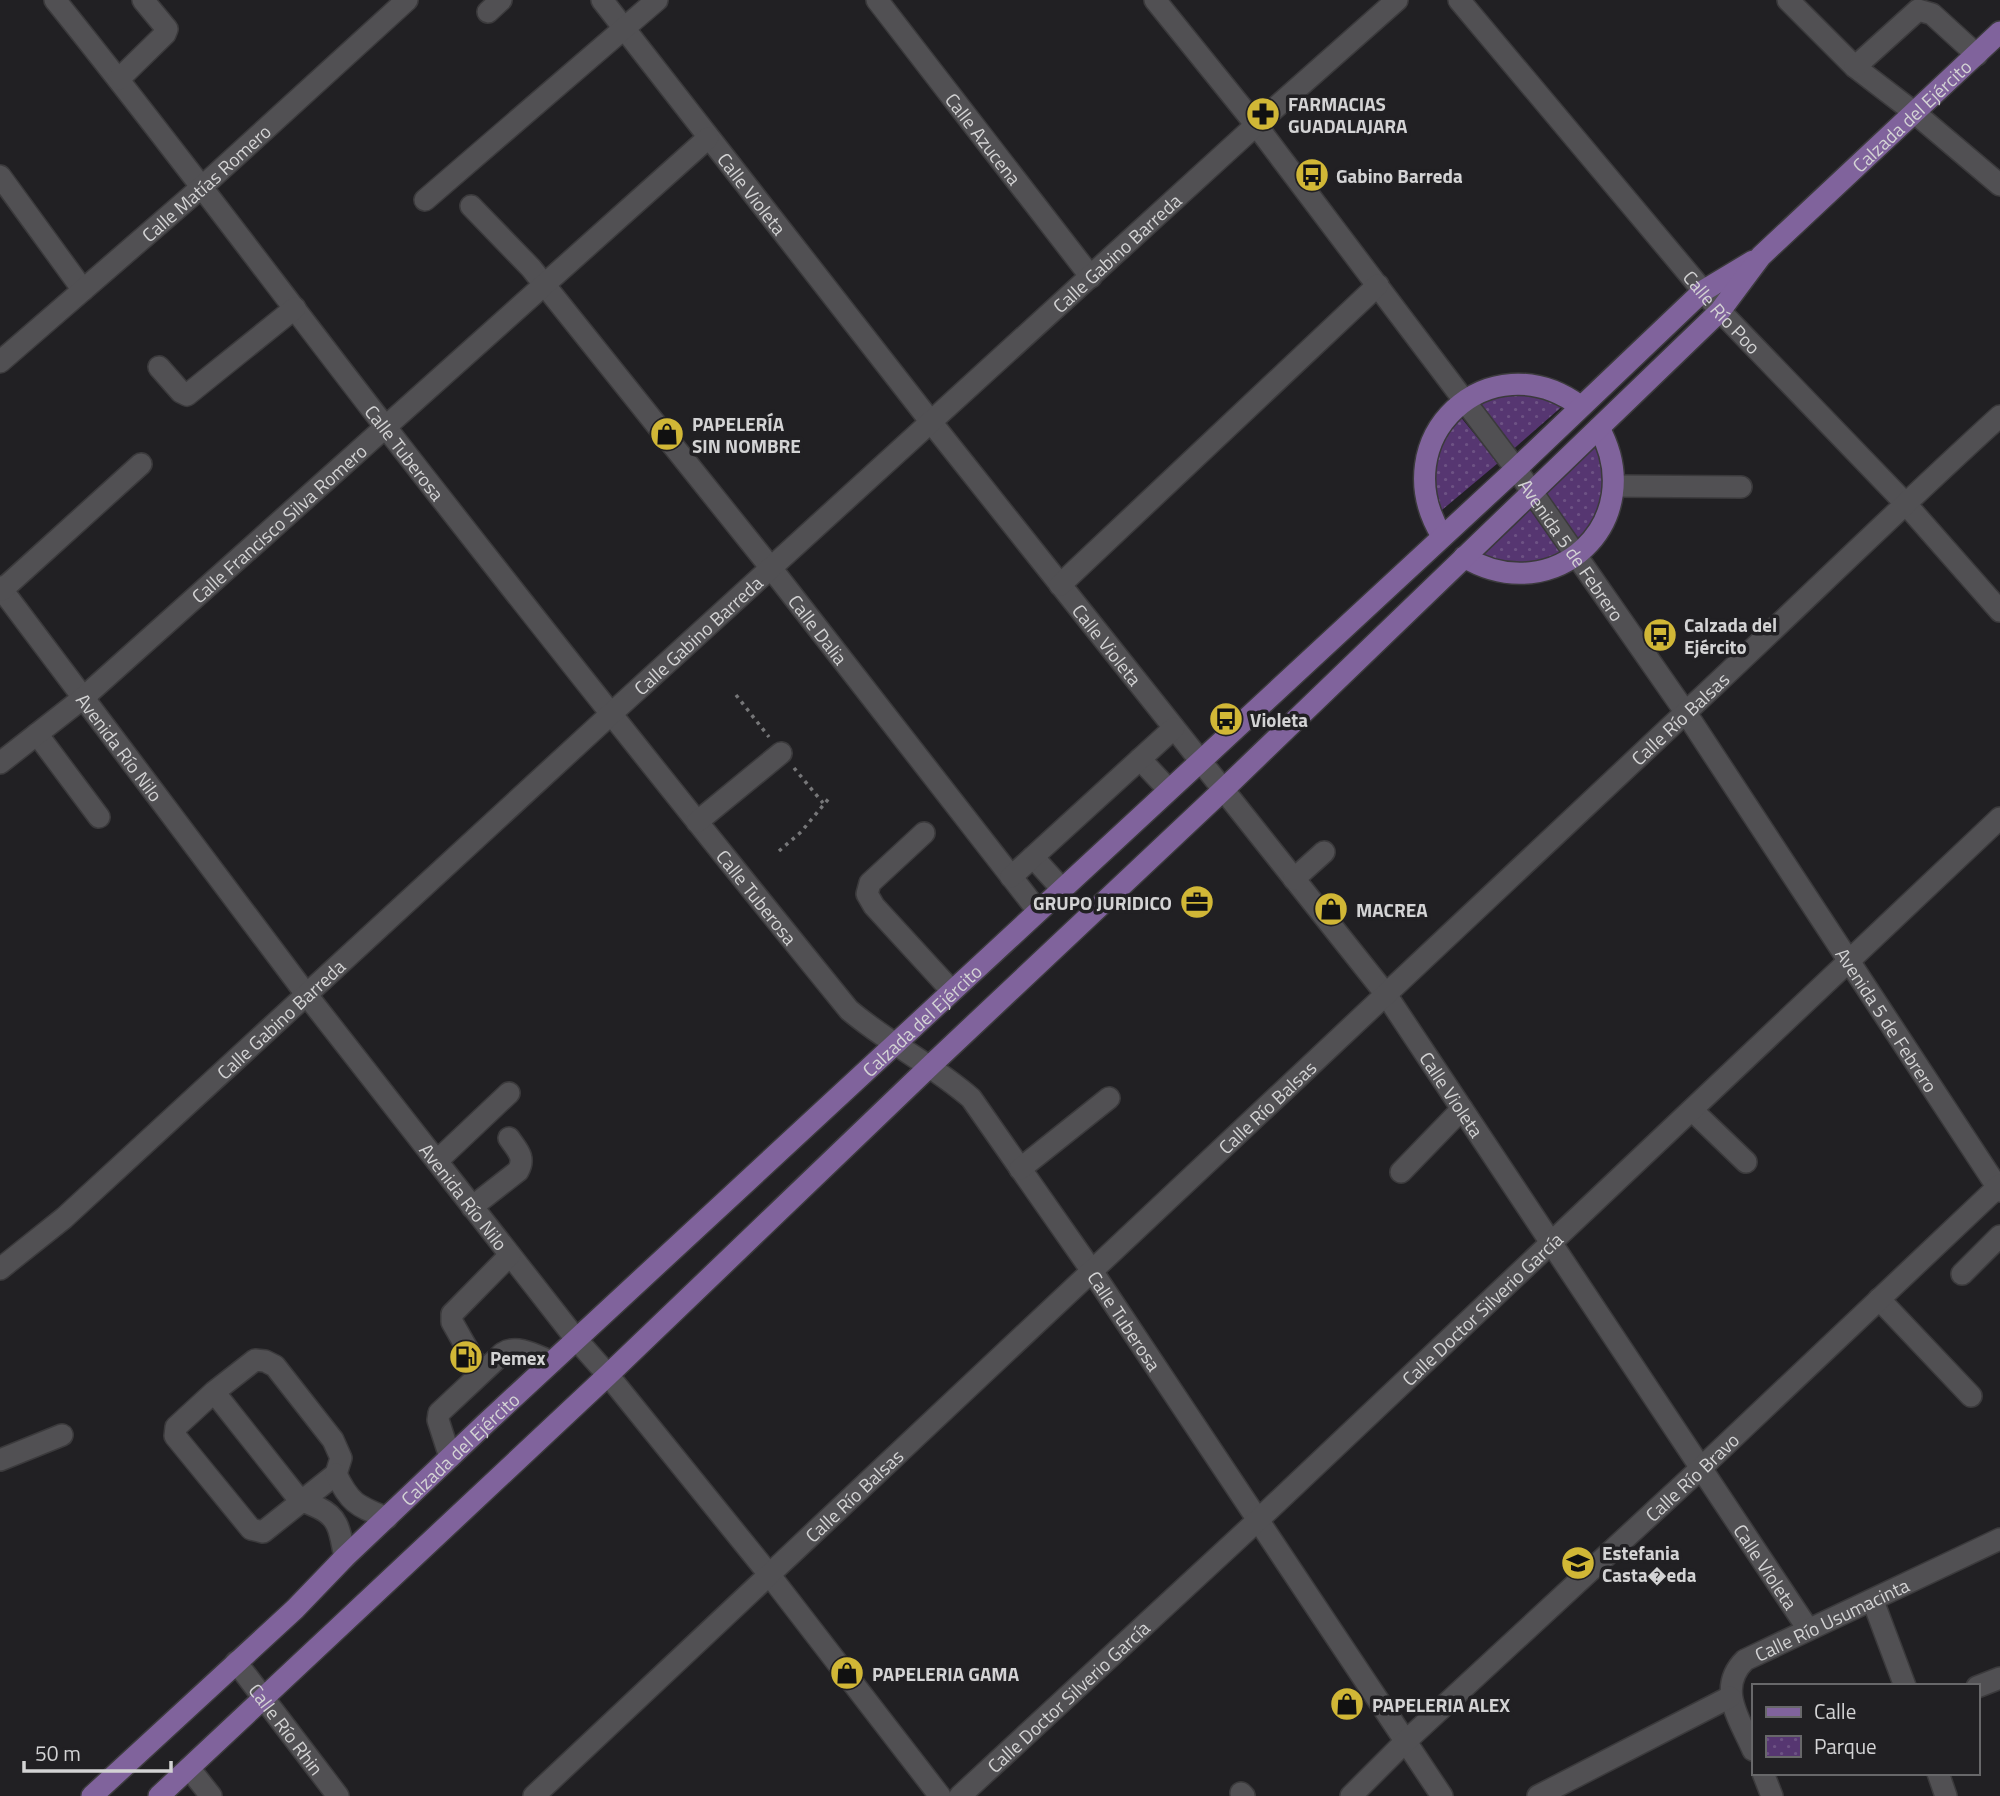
<svg xmlns="http://www.w3.org/2000/svg" width="2000" height="1796" font-family="'Titillium Web',sans-serif">
<style>
.park{fill:url(#park-dots)}
.lines{fill:none;stroke-linecap:round;stroke-linejoin:round}
.minor-casing{stroke:#3b3a3c;stroke-width:24}
.major-casing{stroke:#3b3a3c;stroke-width:24}
.path{stroke:#767678;stroke-width:3.5;stroke-dasharray:3.5 5;stroke-linecap:butt}
.minor{stroke:#515053;stroke-width:21}
.major{stroke:#80639c;stroke-width:21}
.labels{text-anchor:middle;dominant-baseline:central;stroke-width:7;stroke-linejoin:round;paint-order:stroke}
.poi-label{font-size:19px;font-weight:bold;fill:#d3d3d4;stroke:#212023;text-anchor:start}
.street-label{font-size:19px;fill:#d3d3d4;stroke:#212023}
</style>
<defs>
<pattern id="park-dots" width="8" height="8" patternUnits="userSpaceOnUse" patternTransform="scale(1.75)"><rect width="8" height="8" fill="#563671"/><path d="M2 2h.1M6 6h.1" fill="none" stroke="#6d5284" stroke-width="1.8" stroke-linecap="round"/></pattern>
</defs>
<rect width="100%" height="100%" fill="#212023"/>
<g class="park">
<polygon points="1507,389 1566,403 1509,453 1471,405"/>
<polygon points="1459,415 1498,463 1436,515 1427,464"/>
<polygon points="1589,441 1598,452 1606,473 1598,516 1585,532 1576,539 1539,489"/>
<polygon points="1527,505 1565,559 1537,571 1471,556"/>
</g>
<g class="lines">
<g class="minor-casing">
<g id="minor">
<path id="s1" d="M55 0C169 141 276 286 387 429 539 624 693 818 849 1010 888 1043 933 1065 971 1098L1092 1271 1442 1796"/>
<path id="s2" d="M602 0 931 422 1385 993 1808 1629"/>
<path id="s3" d="M877 0 1091 277"/>
<path id="s4" d="M1155 0 1256 125 1516 469 1686 713 2000 1191"/>
<path id="s5" d="M1459 0 1720 311 1905 503 2000 611"/>
<polyline points="1788,0 1855,67 1915,113 2000,185"/>
<polyline points="488,12 501,0"/>
<polyline points="1855,67 1918,10 1932,14 1977,55"/>
<polyline points="119,79 165,34 167,29 143,0"/>
<polyline points="0,176 83,290"/>
<polyline points="425,200 657,0"/>
<path id="s6" d="M471 206 531 268 771 568 1038 911"/>
<path id="s7" d="M0 362 203 186 407 0"/>
<polyline points="159,367 181,392 187,395 295,308"/>
<polyline points="1614,486 1741,487"/>
<polyline points="1060,585 1378,285"/>
<path id="s8" d="M0 587 306 994 576 1339 608 1375 768 1573 940 1796"/>
<polyline points="2,590 141,464"/>
<polyline points="37,734 99,817"/>
<polyline points="1140,759 1168,789"/>
<path id="s9" d="M0 763 83 698 708 138"/>
<polyline points="697,822 781,753"/>
<polyline points="924,833 870,883 867,894 874,906 951,990"/>
<polyline points="1033,857 1062,889"/>
<polyline points="1011,877 1174,728"/>
<polyline points="1294,879 1324,852"/>
<polyline points="1693,1111 1746,1162"/>
<polyline points="437,1161 509,1093"/>
<polyline points="1020,1169 1109,1098"/>
<polyline points="1401,1172 1462,1109"/>
<path d="M472 1207 518 1171C526 1157 517 1150 509 1138"/>
<path id="s10" d="M0 1269 64 1218 612 713 1256 125 1397 0"/>
<polyline points="1962,1274 2000,1236"/>
<polyline points="1879,1299 1971,1396"/>
<polyline points="481,1373 452,1322 452,1314 510,1255"/>
<path d="M214 1392 176 1427 175 1436 251 1529 263 1532 336 1474 341 1458 333 1440 275 1366 265 1361 255 1360 214 1392 294 1493C302 1502 309 1503 319 1508 341 1518 340 1536 345 1557"/>
<path d="M450 1457 438 1420 439 1413 503 1353C517 1344 537 1356 552 1362"/>
<polyline points="0,1460 62,1435"/>
<path d="M336 1474C350 1504 358 1506 387 1518"/>
<polyline points="1873,1601 1905,1686"/>
<path id="s11" d="M236 1662 338 1796"/>
<polyline points="1977,1687 2000,1678"/>
<path id="s12" d="M1753 1750C1740 1720 1716 1688 1745 1660L2000 1539"/>
<polyline points="189,1768 211,1796"/>
<polyline points="1763,1773 1772,1796"/>
<polyline points="1938,1773 1946,1796"/>
<polyline points="1241,1793 1244,1796"/>
<path id="s13" d="M534 1796C720 1619 908 1445 1094 1269 1286 1089 1477 908 1669 728 1780 625 1888 518 2000 416"/>
<path id="s14" d="M960 1796 1257 1521 2000 818"/>
<path id="s15" d="M1351 1796 1405 1742 1700 1469 2000 1185"/>
<polyline points="1538,1796 1730,1697"/>
</g>
</g>
<g class="major-casing">
<g id="major">
<path d="M1442 536C1382 439 1489 339 1580 406"/>
<path d="M1464 557C1555 611 1650 521 1599 428"/>
<path id="s16" d="M92 1796 295 1609 345 1557 485 1424 1516 469 1703 291 1753 261"/>
<path id="s17" d="M159 1796 608 1375 929 1067 1223 790 1720 311 1761 256 2000 32"/>
</g>
</g>
<g class="path">
<polyline points="736,695 769,737"/>
<polyline points="794,768 823,803"/>
<polyline points="779,851 801,832 830,797"/>
</g>
<use href="#minor" class="minor"/>
<use href="#major" class="major"/>
</g>
<defs>
<g id="pharmacy-disc" transform="scale(1.75)"><circle r="9.5" fill="#d1b736" stroke="#212023"/><path d="M-2-6h4v4h4v4h-4v4h-4v-4h-4v-4h4Z" fill="#111"/></g>
<g id="bus-disc" transform="scale(1.75)"><circle r="9.5" fill="#d1b736" stroke="#212023"/><path d="M-5-6H5V4H4V6H2V4H-2V6H-4V4H-5ZM-3.5-4V0h7V-4ZM-3.5 1.2v1.5H-2V1.2ZM2 1.2v1.5H3.5V1.2Z" fill="#111"/></g>
<g id="shop-disc" transform="scale(1.75)"><circle r="9.5" fill="#d1b736" stroke="#212023"/><path d="M-5-2.5h2.3a2.7 3.5 0 0 1 5.4 0H5L5.5 6h-11ZM-1.5-2.5h3a1.5 2.3 0 0 0-3 0Z" fill="#111"/></g>
<g id="office-disc" transform="scale(1.75)"><circle r="9.5" fill="#d1b736" stroke="#212023"/><path d="M-6-3h4V-5.5h4V-3h4V5H-6ZM-1-4.5V-3h2v-1.5ZM-6 0V1H6V0Z" fill="#111"/></g>
<g id="fuel-disc" transform="scale(1.75)"><circle r="9.5" fill="#d1b736" stroke="#212023"/><path d="M-5.5-6h7V0h2V4h1.3V-2.5L3-4.5l.8-.8L6-3V5H2.5V1h-1V6h-7ZM-4.2-4.7v3.2H.2V-4.7Z" fill="#111"/></g>
<g id="school-disc" transform="scale(1.75)"><circle r="9.5" fill="#d1b736" stroke="#212023"/><path d="M0-5L7-2L0 1L-7-2ZM-4 1L0 2.5L4 1V4Q0 6-4 4Z" fill="#111"/></g>
</defs>
<g fill-rule="evenodd">
<use href="#pharmacy-disc" x="1263" y="114"/>
<use href="#bus-disc" x="1312" y="175"/>
<use href="#shop-disc" x="667" y="434"/>
<use href="#bus-disc" x="1660" y="635"/>
<use href="#bus-disc" x="1226" y="719"/>
<use href="#office-disc" x="1197" y="902"/>
<use href="#shop-disc" x="1331" y="909"/>
<use href="#fuel-disc" x="466" y="1357"/>
<use href="#school-disc" x="1578" y="1563"/>
<use href="#shop-disc" x="847" y="1673"/>
<use href="#shop-disc" x="1347" y="1704"/>
</g>
<g class="labels">
<g class="poi-label">
<text x="1288" y="103">FARMACIAS<tspan x="1288" dy="22">GUADALAJARA</tspan></text>
<text x="1336" y="175">Gabino Barreda</text>
<text x="692" y="423">PAPELERÍA<tspan x="692" dy="22">SIN NOMBRE</tspan></text>
<text x="1684" y="624">Calzada del<tspan x="1684" dy="22">Ejército</tspan></text>
<text x="1250" y="719">Violeta</text>
<text x="1172" y="902" text-anchor="end">GRUPO JURIDICO</text>
<text x="1356" y="909">MACREA</text>
<text x="490" y="1357">Pemex</text>
<text x="1602" y="1552">Estefania<tspan x="1602" dy="22">Casta�eda</tspan></text>
<text x="872" y="1673">PAPELERIA GAMA</text>
<text x="1372" y="1704">PAPELERIA ALEX</text>
</g>
<g class="street-label">
<text stroke="none"><textPath href="#s17" startOffset="2429">Calzada del Ejército</textPath></text>
<text stroke="none"><textPath href="#s3" startOffset="175">Calle Azucena</textPath></text>
<text stroke="none"><textPath href="#s7" startOffset="273">Calle Matías Romero</textPath></text>
<text stroke="none"><textPath href="#s2" startOffset="245">Calle Violeta</textPath></text>
<text stroke="none"><textPath href="#s10" startOffset="1510">Calle Gabino Barreda</textPath></text>
<text stroke="none"><textPath href="#s5" startOffset="408">Calle Río Poo</textPath></text>
<text stroke="none"><textPath href="#s1" startOffset="572">Calle Tuberosa</textPath></text>
<text stroke="none"><textPath href="#s9" startOffset="368">Calle Francisco Silva Romero</textPath></text>
<text stroke="none"><textPath href="#s4" startOffset="690">Avenida 5 de Febrero</textPath></text>
<text stroke="none"><textPath href="#s6" startOffset="548">Calle Dalia</textPath></text>
<text stroke="none"><textPath href="#s10" startOffset="943">Calle Gabino Barreda</textPath></text>
<text stroke="none"><textPath href="#s2" startOffset="819">Calle Violeta</textPath></text>
<text stroke="none"><textPath href="#s13" startOffset="1573">Calle Río Balsas</textPath></text>
<text stroke="none"><textPath href="#s8" startOffset="200">Avenida Río Nilo</textPath></text>
<text stroke="none"><textPath href="#s1" startOffset="1139">Calle Tuberosa</textPath></text>
<text stroke="none"><textPath href="#s10" startOffset="376">Calle Gabino Barreda</textPath></text>
<text stroke="none"><textPath href="#s16" startOffset="1136">Calzada del Ejército</textPath></text>
<text stroke="none"><textPath href="#s4" startOffset="1256">Avenida 5 de Febrero</textPath></text>
<text stroke="none"><textPath href="#s2" startOffset="1386">Calle Violeta</textPath></text>
<text stroke="none"><textPath href="#s13" startOffset="1006">Calle Río Balsas</textPath></text>
<text stroke="none"><textPath href="#s8" startOffset="766">Avenida Río Nilo</textPath></text>
<text stroke="none"><textPath href="#s14" startOffset="714">Calle Doctor Silverio García</textPath></text>
<text stroke="none"><textPath href="#s1" startOffset="1706">Calle Tuberosa</textPath></text>
<text stroke="none"><textPath href="#s16" startOffset="506">Calzada del Ejército</textPath></text>
<text stroke="none"><textPath href="#s15" startOffset="467">Calle Río Bravo</textPath></text>
<text stroke="none"><textPath href="#s13" startOffset="439">Calle Río Balsas</textPath></text>
<text stroke="none"><textPath href="#s2" startOffset="1953">Calle Violeta</textPath></text>
<text stroke="none"><textPath href="#s12" startOffset="194">Calle Río Usumacinta</textPath></text>
<text stroke="none"><textPath href="#s14" startOffset="147">Calle Doctor Silverio García</textPath></text>
<text stroke="none"><textPath href="#s11" startOffset="84">Calle Río Rhin</textPath></text>
</g>
</g>
<rect x="1752" y="1684" width="228" height="91" fill="#212023" stroke="#68686a" stroke-width="2"/>
<rect x="1766" y="1707" width="35" height="10" fill="#80639c" stroke="#68686a" stroke-width="2"/>
<text x="1814" y="1719" font-size="21" fill="#d3d3d4">Calle</text>
<rect x="1766" y="1736" width="35" height="21" fill="url(#park-dots)" stroke="#68686a" stroke-width="2"/>
<text x="1814" y="1754" font-size="21" fill="#d3d3d4">Parque</text>
<path d="M24 1761v10h147v-10" fill="none" stroke="#d3d3d4" stroke-width="3.5"/>
<text x="35" y="1761" font-size="21" fill="#d3d3d4" stroke="#212023" stroke-width="5" paint-order="stroke">50 m</text>
</svg>
